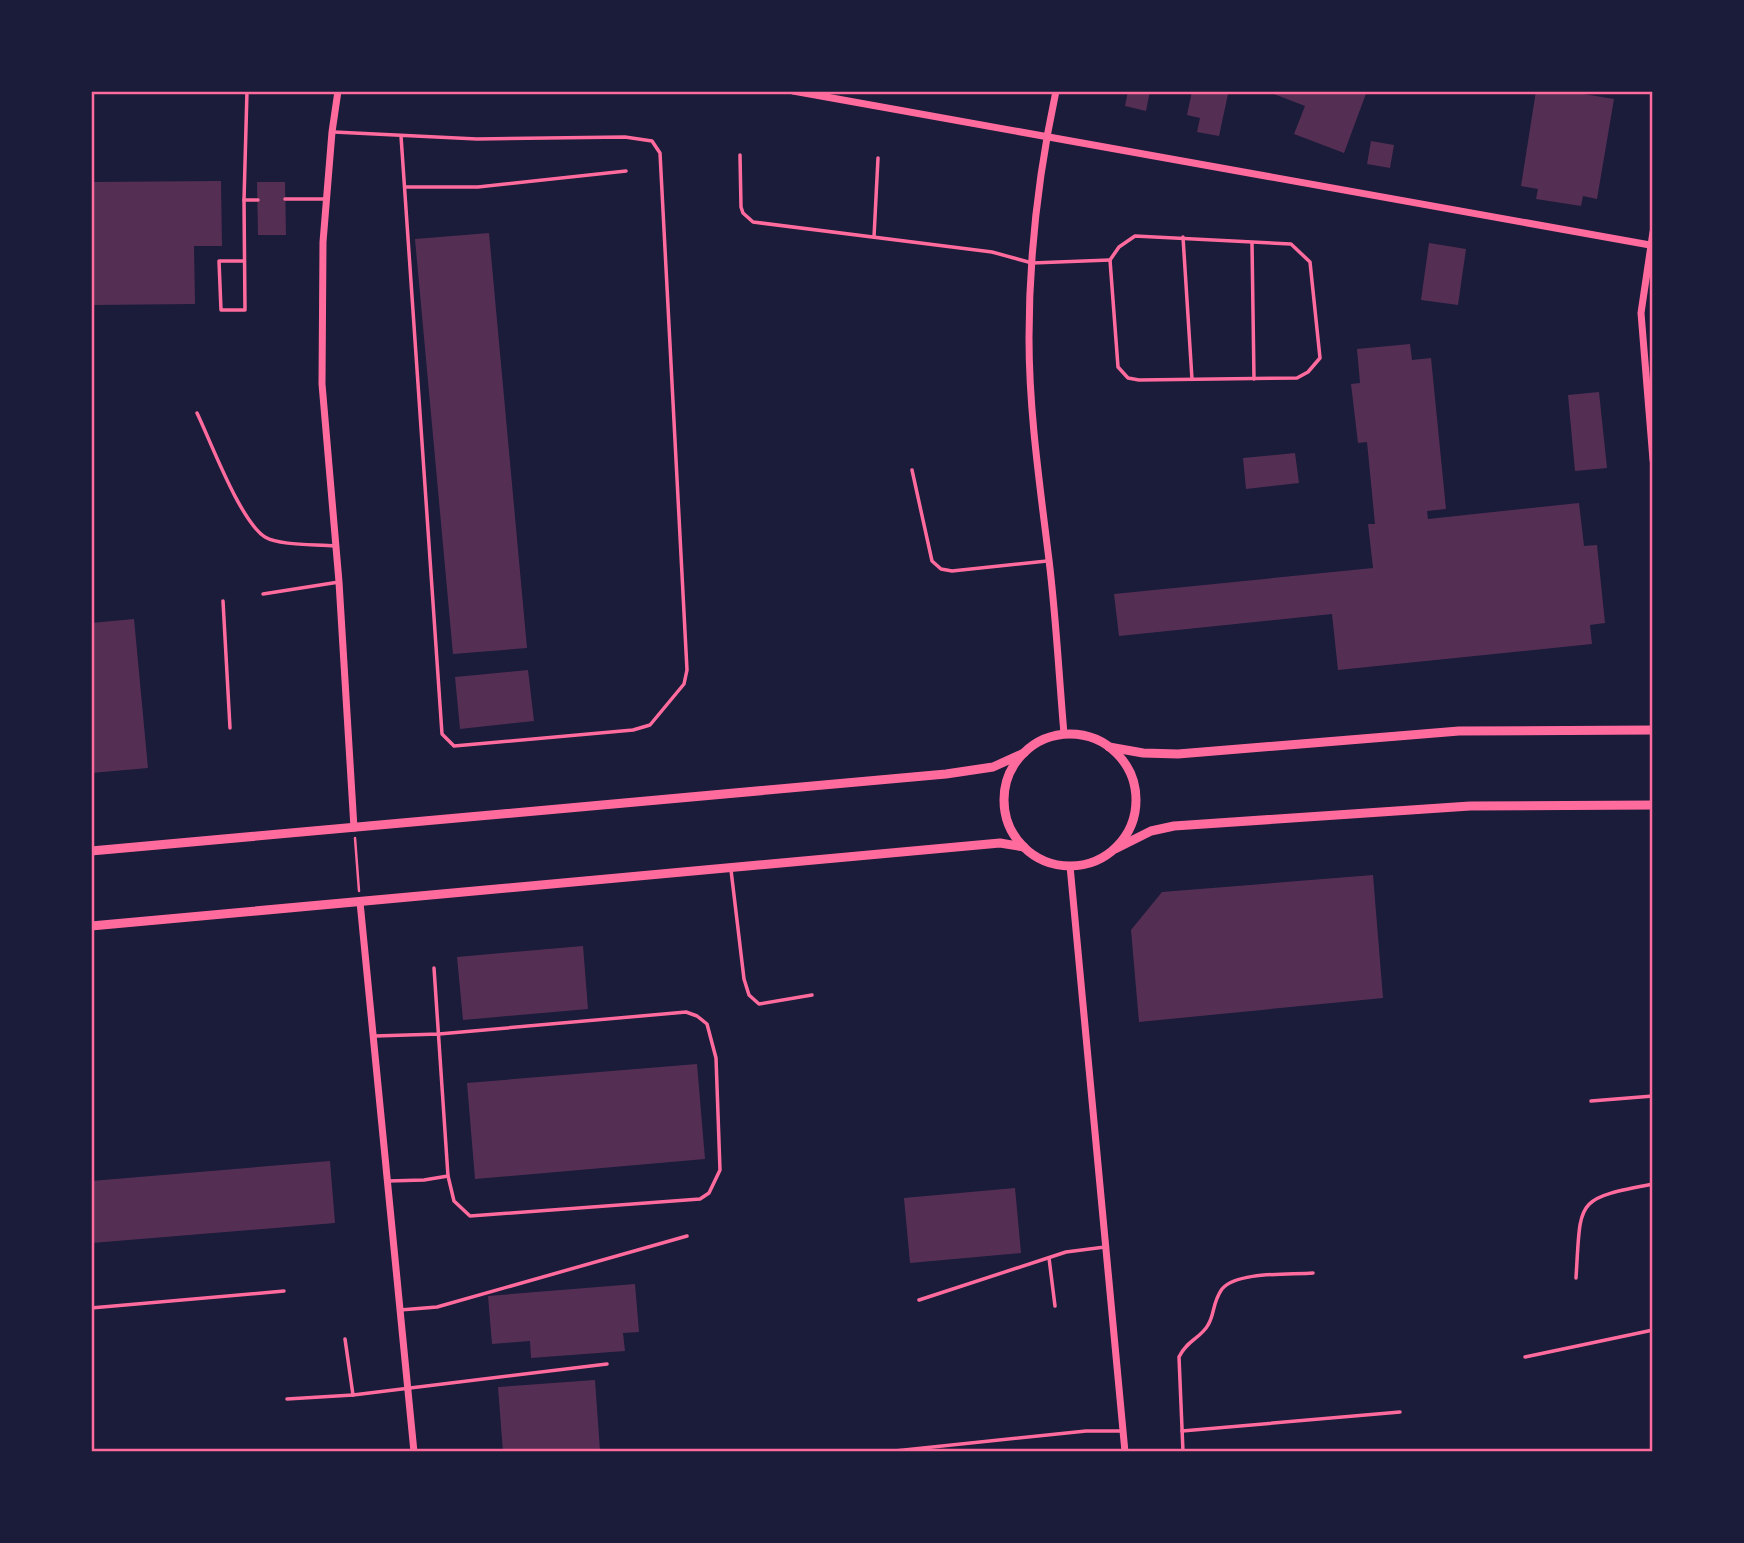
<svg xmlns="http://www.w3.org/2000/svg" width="1744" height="1543" font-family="'Source Serif 4',serif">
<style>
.building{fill:#542f53}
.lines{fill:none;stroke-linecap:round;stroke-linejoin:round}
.path{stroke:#ff6b9d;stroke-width:2.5}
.service{stroke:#ff6b9d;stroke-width:3.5}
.minor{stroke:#ff6b9d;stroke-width:7}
.tertiary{stroke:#ff6b9d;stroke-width:9}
.neatline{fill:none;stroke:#ff6b9d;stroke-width:2.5}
</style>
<rect width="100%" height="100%" fill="#1b1b3a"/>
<g class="building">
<polygon points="1128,91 1150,91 1146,111 1125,106"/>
<polygon points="1192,91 1213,91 1228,94 1219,136 1197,132 1200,118 1187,115"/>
<polygon points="1266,91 1367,91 1344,153 1294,134 1305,106"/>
<polygon points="1536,91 1565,91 1614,99 1597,199 1583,196 1581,206 1536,199 1538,189 1521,186"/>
<polygon points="1371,141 1394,145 1390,168 1367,164"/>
<polygon points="221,181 222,246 194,246 195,304 91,305 91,182"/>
<polygon points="257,182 285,182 286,235 258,235"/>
<polygon points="489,233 527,648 453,654 415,239"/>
<polygon points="1429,243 1466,249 1458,305 1421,300"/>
<polygon points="1410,344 1412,360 1431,358 1446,509 1427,511 1428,519 1579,503 1584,546 1597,545 1605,623 1590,625 1592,644 1338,670 1332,614 1119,636 1114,594 1373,568 1368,524 1375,524 1367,442 1358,443 1351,384 1360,383 1357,349"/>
<polygon points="1599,392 1607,468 1575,471 1568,395"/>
<polygon points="1295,453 1299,483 1246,489 1243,458"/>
<polygon points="134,619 148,768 91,773 91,623"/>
<polygon points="528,670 534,721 460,729 455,677"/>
<polygon points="1373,875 1383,998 1139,1022 1131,930 1162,892"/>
<polygon points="583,946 588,1009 463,1020 457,957"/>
<polygon points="697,1064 705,1159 475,1179 467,1083"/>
<polygon points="330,1161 335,1223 92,1243 91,1181"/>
<polygon points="1015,1188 1021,1253 910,1263 904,1198"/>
<polygon points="635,1284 639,1332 623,1333 625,1351 531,1358 530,1341 492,1344 488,1296"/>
<polygon points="595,1380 600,1451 503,1452 498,1387"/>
</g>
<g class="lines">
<polyline class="path" points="355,838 359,891"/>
<g class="service">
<polyline points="247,91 244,200 258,200"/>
<polyline points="334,132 477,139 625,137 652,141 660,153 687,670 684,684 650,725 633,730 454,746 442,734 401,136"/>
<polyline points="740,155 741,207 743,213 753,222 992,252 1032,263 1110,260"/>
<polyline points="405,187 478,187 626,171"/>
<polyline points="285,199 325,199"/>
<polygon points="1135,236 1291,244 1310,262 1320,358 1308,372 1297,378 1139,380 1128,378 1118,367 1110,260 1119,247"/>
<polyline points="874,237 878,158"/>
<polyline points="1183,237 1192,379"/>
<polyline points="1252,243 1254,379"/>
<polyline points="244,261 219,261 221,310 245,310 244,200"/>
<path d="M197 413C211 442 240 521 265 537 280 546 317 544 335 546"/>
<polyline points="912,470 932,561 941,569 952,571 1047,561"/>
<polyline points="263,594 339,582"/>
<polyline points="223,601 230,728"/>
<polyline points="731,870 744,979 749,995 759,1004 812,995"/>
<polyline points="375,1036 439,1034 686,1012 697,1016 707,1024 716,1058 720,1170 709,1193 700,1199 470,1216 454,1201 448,1176 434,968"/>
<polyline points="1591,1101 1653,1096"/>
<polyline points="388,1181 424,1180 448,1176"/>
<polyline points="1049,1258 1055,1306"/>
<path d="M1576 1278C1581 1199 1574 1199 1653 1184"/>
<polyline points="919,1300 1066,1252 1105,1247"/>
<polyline points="91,1308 284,1291"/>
<polyline points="400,1310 437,1307 687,1236"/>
<polyline points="345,1339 353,1395 607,1364"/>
<polyline points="1525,1357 1653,1330"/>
<polyline points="287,1399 353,1395"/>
<polyline points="1182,1431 1400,1412"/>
<polyline points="885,1452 1086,1431 1123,1431"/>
<path d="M1183 1452 1179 1357C1187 1340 1201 1338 1208 1325 1215 1314 1212 1303 1222 1289 1237 1271 1290 1275 1313 1273"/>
</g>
<g class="minor">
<polyline points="338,91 332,132 323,242 322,384 339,582 354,828"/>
<polyline points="793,91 1650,245"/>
<path d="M1056 91C1039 171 1029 256 1029 338 1029 412 1040 486 1049 560 1056 617 1059 676 1064 734"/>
<polyline points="1653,232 1641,313 1653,460"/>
<polyline points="1070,866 1125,1452"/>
<polyline points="360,902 414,1452"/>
</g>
<g class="tertiary">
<circle cx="1070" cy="800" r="66"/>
<polyline points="1109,747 1143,753 1178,754 1459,731 1653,730"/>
<polyline points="1115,849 1151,831 1174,826 1470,806 1653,805"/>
<polyline points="91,851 946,774 993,767 1024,753"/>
<polyline points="91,926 1000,843 1024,847"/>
</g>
</g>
<rect width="1744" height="1543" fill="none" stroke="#1b1b3a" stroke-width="186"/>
<rect x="93" y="93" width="1558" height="1357" class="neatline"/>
</svg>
